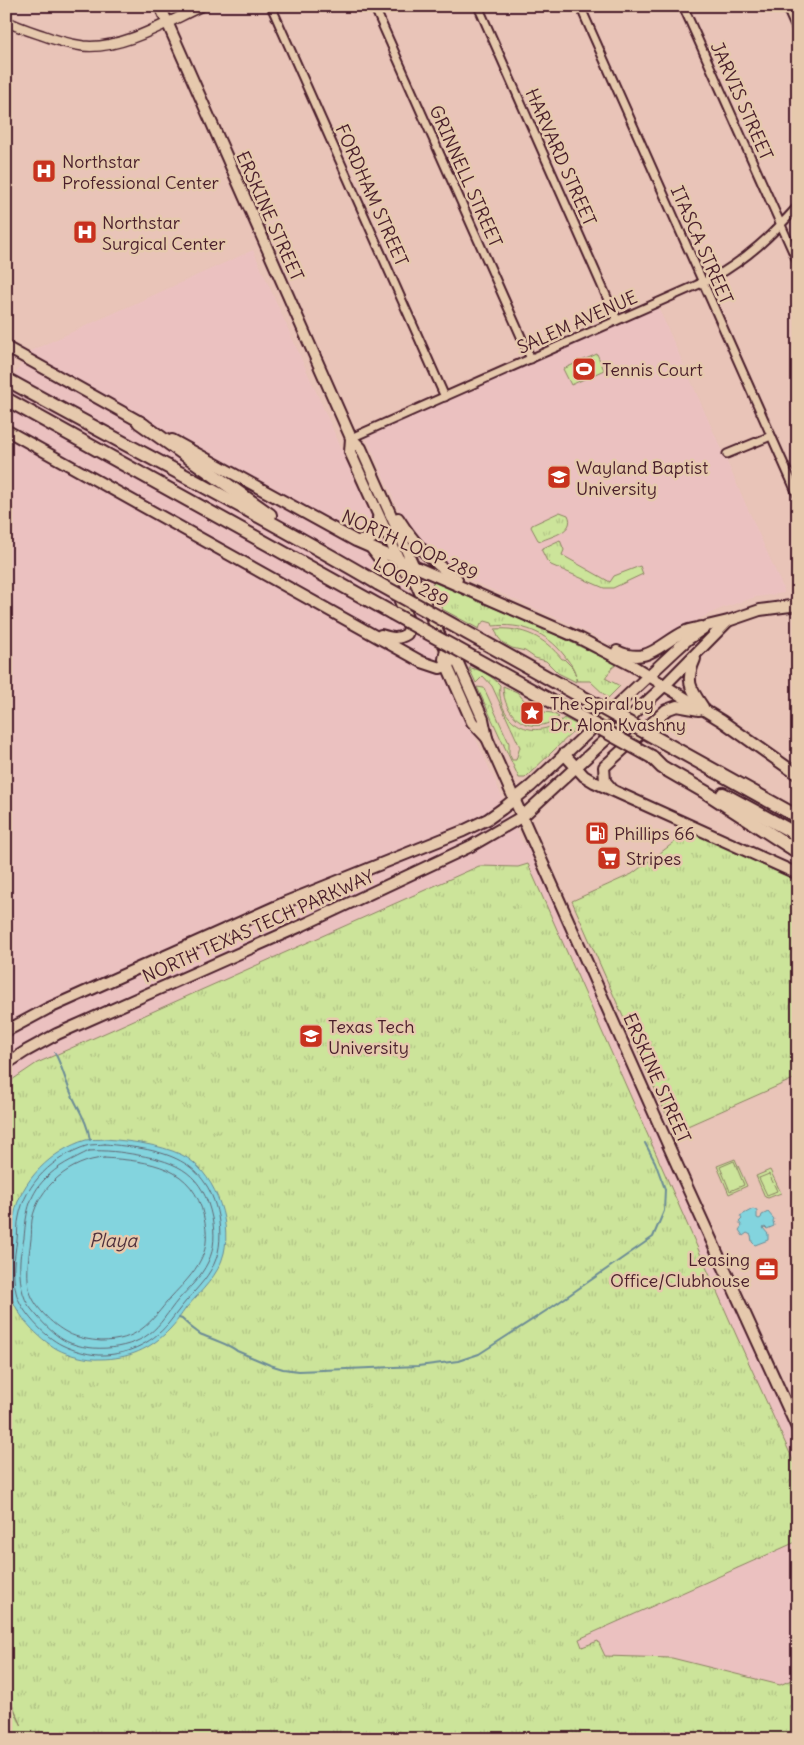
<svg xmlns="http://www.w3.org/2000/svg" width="804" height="1745" font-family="Delius,sans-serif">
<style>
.built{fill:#ebc1c0}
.grass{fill:url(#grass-tufts);stroke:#8b8262}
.park{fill:url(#park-dots);stroke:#8b8262}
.pitch{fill:#cce49a;stroke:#8b8262}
.water{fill:#83d4de;stroke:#6c8c96}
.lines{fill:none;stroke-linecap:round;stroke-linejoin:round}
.shore{stroke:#616773;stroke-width:1}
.stream{stroke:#6c8c96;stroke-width:2}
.minor-casing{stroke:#4a1f2b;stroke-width:11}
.tertiary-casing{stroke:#4a1f2b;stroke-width:12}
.secondary-casing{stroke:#4a1f2b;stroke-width:14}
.motorway-casing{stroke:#4a1f2b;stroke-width:16}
.minor{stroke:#e6c9ad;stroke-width:7}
.tertiary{stroke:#e6c9ad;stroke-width:9}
.secondary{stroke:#e6c9ad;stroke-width:10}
.motorway{stroke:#e6c9ad;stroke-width:12}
.motorway-bridge-casing{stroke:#4a1f2b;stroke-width:16;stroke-linecap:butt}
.motorway-bridge{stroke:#e6c9ad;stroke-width:12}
.labels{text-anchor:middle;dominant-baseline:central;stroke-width:5;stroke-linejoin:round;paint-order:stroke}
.street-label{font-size:18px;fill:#4a1f2b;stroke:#e6c9ad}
.poi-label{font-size:18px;fill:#4a1f2b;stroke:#e6c9ad;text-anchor:start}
.water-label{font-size:19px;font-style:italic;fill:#50313d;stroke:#e6c9ad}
</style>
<defs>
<pattern id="grass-tufts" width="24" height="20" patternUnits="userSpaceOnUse" patternTransform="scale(1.25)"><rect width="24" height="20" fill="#cce49a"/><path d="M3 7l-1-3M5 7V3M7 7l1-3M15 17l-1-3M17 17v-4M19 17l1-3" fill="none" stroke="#b1c385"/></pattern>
<pattern id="park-dots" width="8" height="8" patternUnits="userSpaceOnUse" patternTransform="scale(1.25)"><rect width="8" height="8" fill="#cce49a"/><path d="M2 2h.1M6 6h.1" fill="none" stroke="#b1c385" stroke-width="1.8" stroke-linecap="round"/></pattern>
</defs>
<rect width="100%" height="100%" fill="#e9c4b8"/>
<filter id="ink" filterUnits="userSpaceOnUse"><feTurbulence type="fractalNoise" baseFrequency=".02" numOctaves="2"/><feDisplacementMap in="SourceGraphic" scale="10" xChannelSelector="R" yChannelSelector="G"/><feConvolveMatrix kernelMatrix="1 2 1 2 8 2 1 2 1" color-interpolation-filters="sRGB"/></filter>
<g filter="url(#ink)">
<g class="built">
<polygon points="253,250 374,522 384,536 398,566 522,841 532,852 543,874 798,1445 798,1739 6,1739 6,390 28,352"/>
<polygon points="658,307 783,588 784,593 756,597 722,608 701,618 646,652 624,651 564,621 461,576 433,558 403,520 366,437"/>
</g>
<g class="grass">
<path d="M560 512 568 515C576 531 552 536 541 541L538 540 531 527 532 525Z"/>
<polygon points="560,540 564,550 562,555 610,582 614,576 640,566 643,574 613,588 604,588 551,565 547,561 541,549"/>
<path d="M433 582 546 630 614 663 616 665 612 668 605 678 620 686 608 698 590 681H577L576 678V682L558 673 546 661 535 658 525 651 512 648 503 643 498 637 495 629C523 627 544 637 562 659H564L572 667 576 676C574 667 569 662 564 655 546 632 522 623 493 626L492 623 485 621 481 624 479 629 442 609 432 585Z"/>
<path d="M469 668C479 668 493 677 500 685 496 723 535 744 564 718L579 726 525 778H519L477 687 484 688 509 743V753L512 760H516L520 747 492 686 483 676 476 683Z"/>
<path d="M503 686 517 692 531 708 537 711 552 713 559 717C532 738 503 718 503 686Z"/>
<polygon points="685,828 798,877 798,1077 674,1132 572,901 632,874 680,838"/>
<polygon points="528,864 737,1337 798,1471 798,1541 579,1639 582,1647 598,1641 605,1656 672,1658 780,1685 798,1677 798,1739 6,1739 6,1693 22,1726 6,1690 6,1084 37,1063 69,1049 479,866 518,867"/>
</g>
<g class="park">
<polygon points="735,1159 747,1186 729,1194 717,1166"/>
<polygon points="770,1170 781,1193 768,1198 765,1197 756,1176"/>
</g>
<g class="pitch">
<polygon points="597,354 604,370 571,385 563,369"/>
<polygon points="734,1161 744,1185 730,1191 720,1167"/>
<polygon points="769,1174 777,1191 767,1195 759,1178"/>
</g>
<g class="water">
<path d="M105 1139C129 1141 159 1144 182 1155 213 1170 232 1220 224 1253 219 1275 201 1291 186 1308 181 1315 176 1323 170 1329 151 1349 128 1359 100 1359 87 1360 68 1355 57 1349 38 1338 17 1316 11 1295 6 1276 9 1257 12 1239 13 1231 13 1224 14 1216 20 1181 52 1150 86 1140 91 1139 99 1140 105 1139Z"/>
<polygon points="753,1209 757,1211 757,1218 759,1219 761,1218 762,1215 768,1212 774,1219 773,1221 774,1226 767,1229 765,1227 763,1228 768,1234 768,1240 755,1245 752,1242 751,1235 747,1233 743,1236 739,1230 742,1226 739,1222 742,1219 740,1216"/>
</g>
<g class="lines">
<g class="shore">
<path d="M105 1144C158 1149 206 1155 218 1216 221 1232 221 1249 214 1264 206 1281 193 1292 182 1306 177 1312 173 1318 168 1324 151 1344 125 1356 98 1355 86 1354 72 1350 62 1345 45 1337 20 1311 16 1292 12 1274 14 1258 17 1240 18 1232 17 1224 19 1217 25 1183 54 1157 86 1146 92 1144 99 1145 105 1144Z"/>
<path d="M89 1151C106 1150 121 1152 138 1155 179 1162 203 1174 212 1218 215 1233 215 1248 208 1262 201 1277 189 1288 178 1300 168 1312 161 1325 149 1334 127 1351 85 1353 62 1339 51 1332 41 1321 32 1310 21 1298 19 1277 20 1260 20 1253 23 1246 24 1238 26 1216 28 1196 45 1179 57 1166 73 1159 89 1151Z"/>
<path d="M104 1158C150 1161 194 1166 204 1218 207 1232 208 1246 201 1259 194 1274 182 1285 171 1297 150 1323 138 1341 101 1341 90 1340 77 1338 68 1333 52 1325 32 1305 29 1288 26 1271 29 1256 31 1239 32 1233 31 1226 32 1220 38 1187 71 1160 104 1158Z"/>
</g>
<g class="stream">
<path d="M55 1053C62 1066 65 1080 71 1093 78 1109 88 1123 90 1140"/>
<path d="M179 1318 182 1319C187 1324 194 1330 200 1334 209 1338 231 1345 237 1351L270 1365 283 1369 299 1371 418 1366 458 1361 479 1354 552 1307 653 1237 664 1211 665 1189 655 1162 645 1143"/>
</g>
<g class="minor-casing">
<g id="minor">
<polyline points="271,6 445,397"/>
<polyline points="374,6 531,359"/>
<polyline points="478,6 617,320"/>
<polyline points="580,6 798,496"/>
<polyline points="683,6 798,263"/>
<polyline points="786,6 798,33"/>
<path d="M351 438 713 278C748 258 771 236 798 206"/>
<polyline points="727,454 771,436"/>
</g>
</g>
<g class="tertiary-casing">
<path id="tertiary" d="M6 21C17 27 30 31 42 35 55 40 69 44 83 46 122 50 167 22 202 6"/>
</g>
<g class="secondary-casing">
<g id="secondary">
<polyline points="160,6 351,438 361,448 414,567"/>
<polyline points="6,347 144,424"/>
<polyline points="6,430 422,662 440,668 449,665 454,654"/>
<polyline points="351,438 350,452 403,569 413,577 446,649 454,654 483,719 487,738 678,1167 798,1430"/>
<polyline points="172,440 356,541 579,638 633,666 722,721 798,775"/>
<path d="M398 518C415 545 431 561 457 579"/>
<path d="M357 541C376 540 379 537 378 518"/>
<path d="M372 549 386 567 410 625 407 634C398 640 391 638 381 635"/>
<polyline points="446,649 444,659 472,722 487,738"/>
<path d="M617 651C648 666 660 643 686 631 690 629 696 629 701 627"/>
<path d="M695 659C685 681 690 688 703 707"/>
<polyline points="564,754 584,776 594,782 798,874"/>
<polyline points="612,789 605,781 604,767 666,710 677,706 699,710"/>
<polyline points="6,1031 47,1009 286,902 463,831 488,819 502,809 531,786 675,651 687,640 707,626 728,621 760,610 798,605"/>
<polyline points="6,1064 26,1051 57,1034 303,925 471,846 523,816 665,685 727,622"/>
</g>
</g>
<g class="motorway-casing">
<g id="motorway">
<path d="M6 379C130 448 257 512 379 584"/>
<polyline points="6,399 392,613"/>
<polyline points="139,422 270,515"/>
<polyline points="663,742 798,817"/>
<polyline points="652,757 662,767 707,793 798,852"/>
<polyline points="723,794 798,835"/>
</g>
</g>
<use href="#minor" class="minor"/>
<use href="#tertiary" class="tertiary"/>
<use href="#secondary" class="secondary"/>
<use href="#motorway" class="motorway"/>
<g class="motorway-bridge-casing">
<g id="motorway-bridge">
<polyline points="379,584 663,742"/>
<polyline points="392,613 652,757"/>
</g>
</g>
<use href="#motorway-bridge" class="motorway-bridge"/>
</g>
</g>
<defs>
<g id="hospital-square" transform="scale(1.25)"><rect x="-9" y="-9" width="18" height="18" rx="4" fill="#c8321e" stroke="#e6c9ad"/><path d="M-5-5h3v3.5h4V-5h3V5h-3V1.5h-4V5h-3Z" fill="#fff"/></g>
<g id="stadium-square" transform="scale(1.25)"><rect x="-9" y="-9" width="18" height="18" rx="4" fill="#c8321e" stroke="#e6c9ad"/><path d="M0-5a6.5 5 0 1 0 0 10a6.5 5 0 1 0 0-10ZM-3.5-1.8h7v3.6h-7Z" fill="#fff"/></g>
<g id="university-square" transform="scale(1.25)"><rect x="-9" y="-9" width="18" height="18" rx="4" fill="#c8321e" stroke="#e6c9ad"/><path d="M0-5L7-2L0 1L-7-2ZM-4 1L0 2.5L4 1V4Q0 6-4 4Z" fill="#fff"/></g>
<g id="sight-square" transform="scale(1.25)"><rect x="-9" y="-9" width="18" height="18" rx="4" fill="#c8321e" stroke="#e6c9ad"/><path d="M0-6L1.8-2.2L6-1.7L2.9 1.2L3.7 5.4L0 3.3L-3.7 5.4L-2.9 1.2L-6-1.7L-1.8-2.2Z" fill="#fff"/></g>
<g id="fuel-square" transform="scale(1.25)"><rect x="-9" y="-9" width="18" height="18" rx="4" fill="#c8321e" stroke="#e6c9ad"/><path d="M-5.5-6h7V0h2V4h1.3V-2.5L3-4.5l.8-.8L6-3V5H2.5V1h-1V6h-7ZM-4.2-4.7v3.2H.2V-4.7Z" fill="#fff"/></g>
<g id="supermarket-square" transform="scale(1.25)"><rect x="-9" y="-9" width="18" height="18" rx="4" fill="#c8321e" stroke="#e6c9ad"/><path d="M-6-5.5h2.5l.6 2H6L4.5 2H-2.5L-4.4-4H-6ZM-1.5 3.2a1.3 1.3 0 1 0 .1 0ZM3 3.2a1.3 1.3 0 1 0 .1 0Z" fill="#fff"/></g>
<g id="office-square" transform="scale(1.25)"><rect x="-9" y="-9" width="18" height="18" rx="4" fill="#c8321e" stroke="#e6c9ad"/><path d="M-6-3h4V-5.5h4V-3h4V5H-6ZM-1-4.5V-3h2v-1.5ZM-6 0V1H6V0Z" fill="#fff"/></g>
</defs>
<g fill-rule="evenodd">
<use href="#hospital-square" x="44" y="171"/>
<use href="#hospital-square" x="85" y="232"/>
<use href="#stadium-square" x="584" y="369"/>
<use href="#university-square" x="559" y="477"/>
<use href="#sight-square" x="532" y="713"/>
<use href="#fuel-square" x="597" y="833"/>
<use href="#supermarket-square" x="609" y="858"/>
<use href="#university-square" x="311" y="1036"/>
<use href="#office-square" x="767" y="1269"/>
</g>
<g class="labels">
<g class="street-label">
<text transform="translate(742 101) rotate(66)">JARVIS STREET</text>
<text transform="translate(561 157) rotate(66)">HARVARD STREET</text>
<text transform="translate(466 176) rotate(66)">GRINNELL STREET</text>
<text transform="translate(372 195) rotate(66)">FORDHAM STREET</text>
<text transform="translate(270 216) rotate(66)">ERSKINE STREET</text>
<text transform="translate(702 245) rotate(66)">ITASCA STREET</text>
<text transform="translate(577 322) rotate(-24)">SALEM AVENUE</text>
<text transform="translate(410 545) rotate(24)">NORTH LOOP 289</text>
<text transform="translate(411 582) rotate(29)">LOOP 289</text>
<text transform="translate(258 926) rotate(-24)">NORTH TEXAS TECH PARKWAY</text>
<text transform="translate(657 1078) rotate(66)">ERSKINE STREET</text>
</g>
<g class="poi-label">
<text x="62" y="161">Northstar<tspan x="62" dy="21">Professional Center</tspan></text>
<text x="102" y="222">Northstar<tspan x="102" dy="21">Surgical Center</tspan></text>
<text x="602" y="369">Tennis Court</text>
<text x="576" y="467">Wayland Baptist<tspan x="576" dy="21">University</tspan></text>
<text x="550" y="703">The Spiral by<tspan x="550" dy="21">Dr. Alon Kvashny</tspan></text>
<text x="614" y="833">Phillips 66</text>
<text x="626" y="858">Stripes</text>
<text x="328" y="1026">Texas Tech<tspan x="328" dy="21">University</tspan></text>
<text x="750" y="1259" text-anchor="end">Leasing<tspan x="750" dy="21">Office/Clubhouse</tspan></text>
</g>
<g class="water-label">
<text x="113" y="1240">Playa</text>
</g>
</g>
<rect width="804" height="1745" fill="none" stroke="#e6c9ad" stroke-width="25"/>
<rect x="12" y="12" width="779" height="1720" fill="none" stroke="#4a1f2b" stroke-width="2" filter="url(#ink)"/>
</svg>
